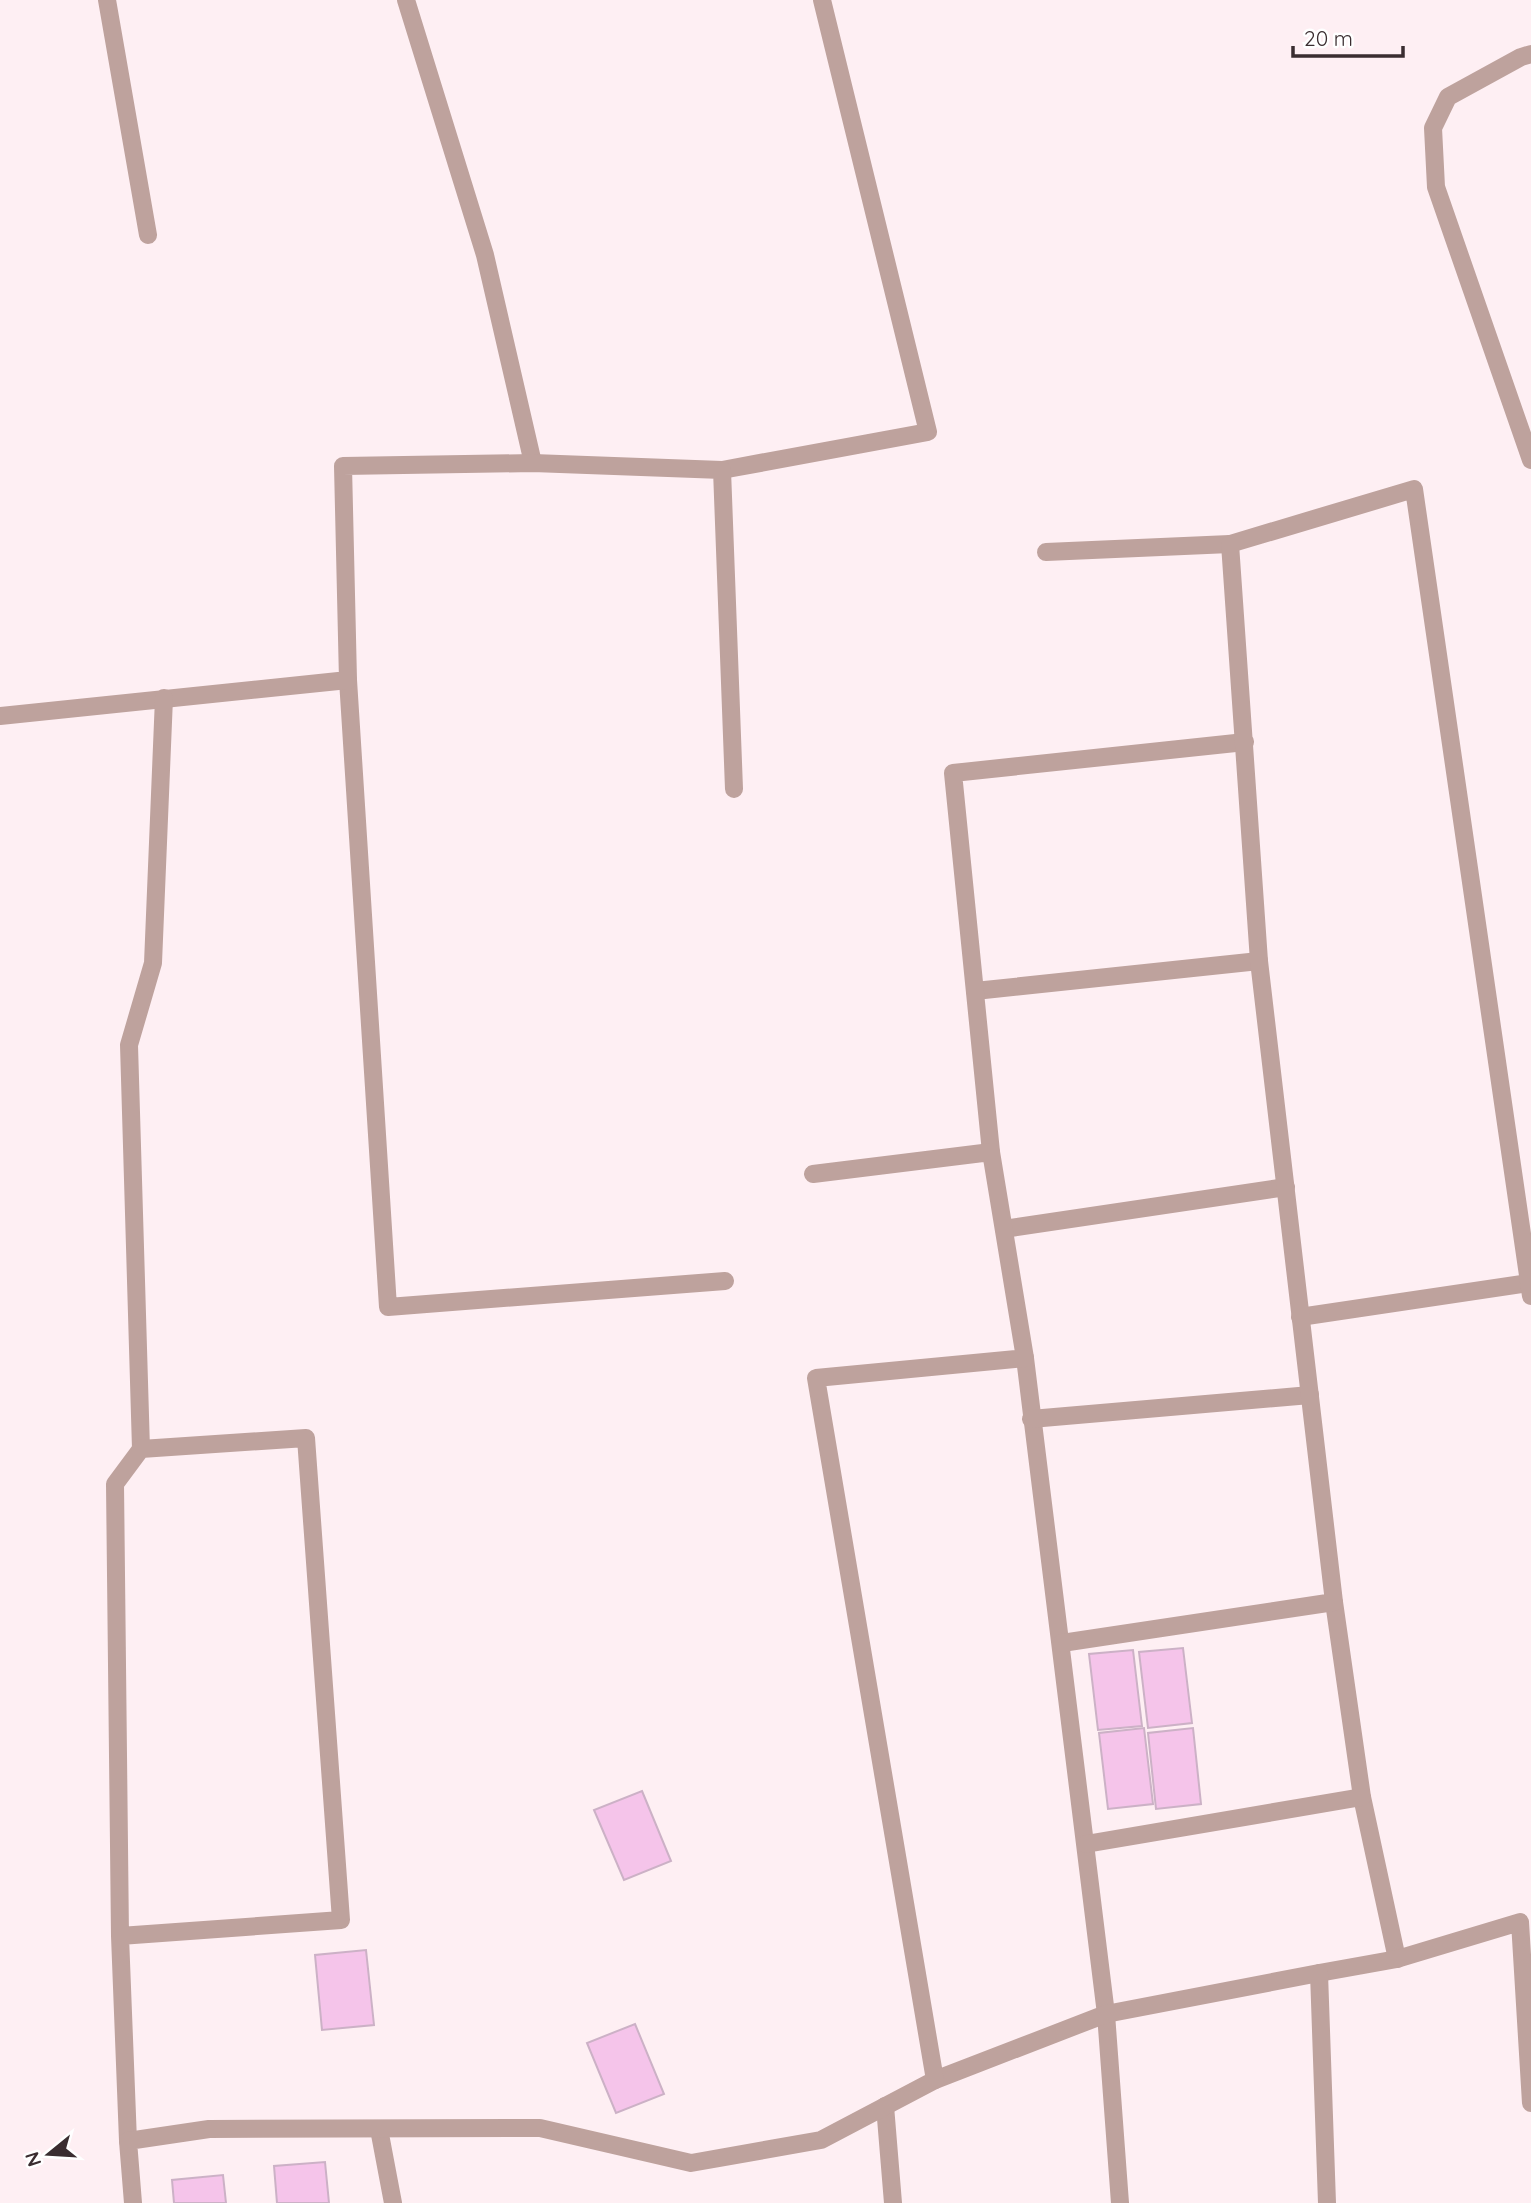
<svg xmlns="http://www.w3.org/2000/svg" width="1531" height="2203" font-family="Quicksand,sans-serif">
<style>
.building{fill:#f5c4ea;stroke:#ccb1c6;stroke-width:2}
.lines{fill:none;stroke-linecap:round;stroke-linejoin:round}
.minor{stroke:#bea29d;stroke-width:18}
</style>
<rect width="100%" height="100%" fill="#feeff3"/>
<g class="building">
<polygon points="1183,1648 1192,1723 1148,1728 1139,1652"/>
<polygon points="1133,1650 1142,1726 1098,1730 1089,1654"/>
<polygon points="1144,1728 1153,1804 1108,1809 1099,1733"/>
<polygon points="1193,1728 1201,1804 1156,1809 1148,1733"/>
<polygon points="642,1791 671,1861 624,1880 594,1810"/>
<polygon points="366,1950 374,2025 322,2030 315,1955"/>
<polygon points="635,2024 664,2094 616,2113 587,2043"/>
<polygon points="325,2162 329,2203 277,2203 274,2166"/>
<polygon points="223,2175 226,2203 174,2203 172,2180"/>
</g>
<g class="lines">
<g class="minor">
<polyline points="107,0 148,235"/>
<polyline points="406,0 485,255 533,463"/>
<polyline points="1531,54 1521,57 1448,97 1433,128 1436,187 1531,460"/>
<polyline points="722,470 928,432 822,0"/>
<polyline points="1046,552 1230,544"/>
<polyline points="348,680 388,1307 725,1281"/>
<polyline points="0,716 348,680 343,466 533,463 722,470 734,789"/>
<polyline points="975,991 1259,961"/>
<polyline points="991,1152 953,773 1245,742"/>
<polyline points="1004,1229 1286,1187"/>
<polyline points="1300,1317 1529,1283"/>
<polyline points="1025,1358 1106,2014 1120,2203"/>
<polyline points="1031,1419 1310,1395"/>
<polyline points="141,1449 129,1045 153,963 164,698"/>
<polyline points="1334,1602 1362,1797 1397,1959"/>
<polyline points="1062,1643 1334,1602 1259,961 1230,544 1414,489 1531,1296"/>
<polyline points="1086,1844 1362,1797"/>
<polyline points="120,1936 341,1920 306,1438 141,1449 115,1484 120,1936 128,2141"/>
<polyline points="1319,1973 1397,1959 1520,1922 1531,2103"/>
<polyline points="935,2080 1106,2014 1319,1973 1327,2203"/>
<polyline points="885,2106 893,2203"/>
<polyline points="379,2129 393,2203"/>
<polyline points="133,2203 128,2141 209,2129 540,2128 691,2163 821,2140 935,2080 816,1378 1025,1358 991,1152 813,1174"/>
</g>
</g>
<g transform="translate(49 2154) rotate(252)" stroke="#ffffff" stroke-width="5" paint-order="stroke">
<path d="M0-5L12 26L0 18L-12 26Z" fill="#3a2d30"/>
<text y="-10" font-size="19" font-weight="bold" text-anchor="middle" fill="#3a2d30">N</text>
</g>
<path d="M1293 46v10h110v-10" fill="none" stroke="#3a2d30" stroke-width="3.5"/>
<text x="1304" y="46" font-size="21" fill="#3a2d30" stroke="#ffffff" stroke-width="5" paint-order="stroke">20 m</text>
</svg>
